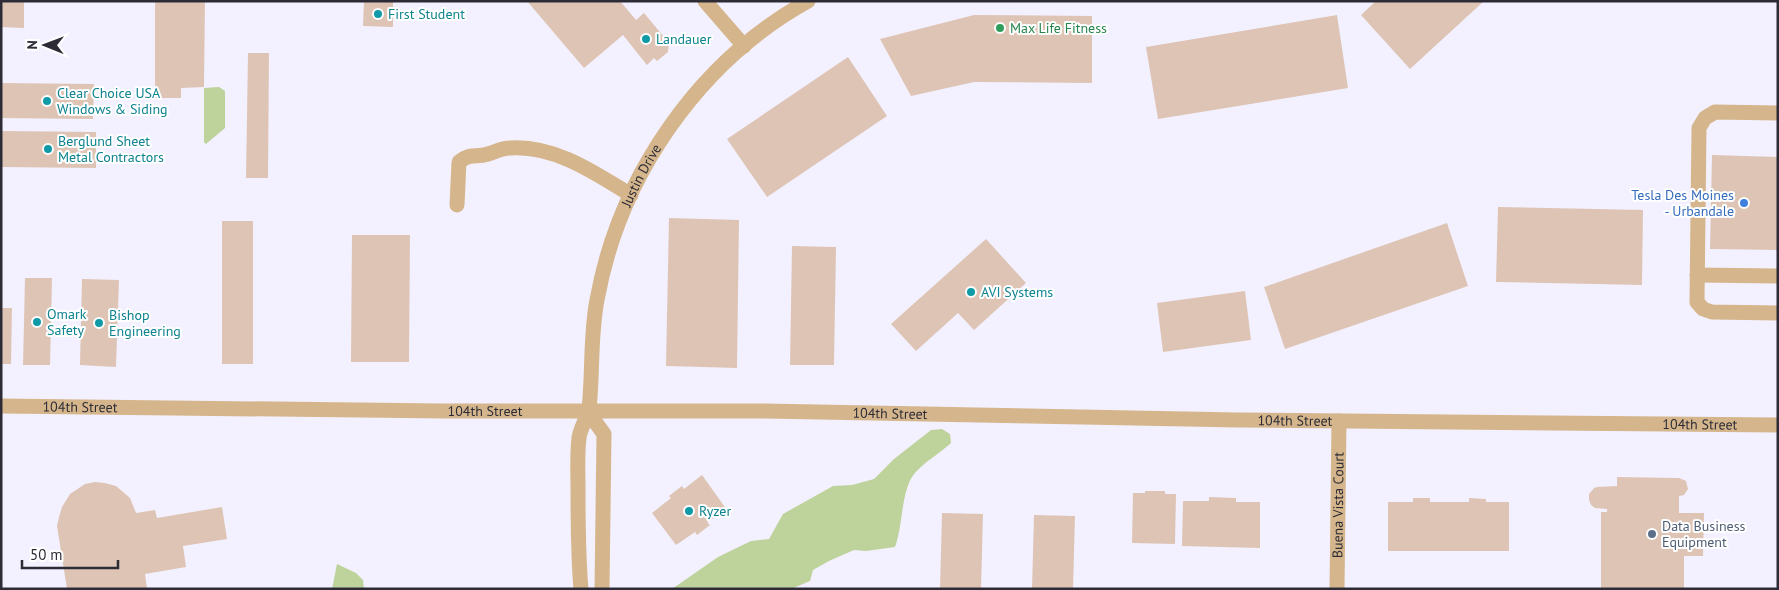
<svg xmlns="http://www.w3.org/2000/svg" width="1779" height="590" font-family="'PT Sans',sans-serif">
<style>
.built{fill:#f3f1ff}
.green{fill:#bed29b}
.building{fill:#dec4b5}
.lines{fill:none;stroke-linecap:round;stroke-linejoin:round}
.minor{stroke:#d5b68c;stroke-width:15}
.culture-dot{fill:#0f9aa8;stroke:#fff;stroke-width:2}
.leisure-dot{fill:#2e9e5b;stroke:#fff;stroke-width:2}
.shop-dot{fill:#3f7fe0;stroke:#fff;stroke-width:2}
.service-dot{fill:#5c6f8a;stroke:#fff;stroke-width:2}
.labels{text-anchor:middle;dominant-baseline:central;stroke-width:4;stroke-linejoin:round;paint-order:stroke}
.culture-label{font-size:14px;fill:#0d838f;stroke:#fff;text-anchor:start}
.leisure-label{font-size:14px;fill:#27864d;stroke:#fff;text-anchor:start}
.street-label{font-size:14px;fill:#2d2c36;stroke:#fff}
.shop-label{font-size:14px;fill:#366cbe;stroke:#fff;text-anchor:end}
.service-label{font-size:14px;fill:#4e5e75;stroke:#fff;text-anchor:start}
</style>
<rect width="100%" height="100%" fill="#fbfbfb"/>
<rect class="built" x="1" y="1" width="1777" height="588"/>
<g class="green">
<polygon points="204,88 219,87 225,91 225,128 206,144 204,142"/>
<path d="M942 429 950 434 951 443C939 454 924 462 914 474 901 491 903 526 895 547L866 551 854 550 829 561 813 570 810 581 791 589H672L718 557 751 541 769 539 783 514 833 486 852 485 874 479 894 459 931 430Z"/>
<polygon points="337,564 356,573 363,580 364,589 332,589"/>
</g>
<g class="building">
<polygon points="1,1 24,1 24,28 1,27"/>
<polygon points="155,1 205,1 204,87 181,88 181,98 155,98"/>
<polygon points="364,1 393,1 393,27 363,26"/>
<polygon points="527,1 620,1 636,20 644,13 669,43 668,52 657,61 654,58 647,65 623,35 584,68"/>
<polygon points="1376,1 1484,1 1410,69 1361,15"/>
<polygon points="974,15 1092,16 1092,83 974,82 911,96 880,39"/>
<polygon points="1337,15 1348,88 1158,119 1146,47"/>
<polygon points="248,53 269,53 268,178 246,178"/>
<polygon points="848,57 887,116 767,197 727,139"/>
<polygon points="1,83 94,84 93,119 1,118"/>
<polygon points="1,131 96,132 96,168 1,167"/>
<polygon points="1712,155 1778,157 1778,250 1710,249"/>
<polygon points="1498,207 1643,210 1642,285 1496,282"/>
<polygon points="669,218 739,220 737,368 666,366"/>
<rect x="222" y="221" width="31" height="143"/>
<polygon points="1447,223 1468,286 1285,349 1264,287"/>
<polygon points="352,235 410,235 409,362 351,362"/>
<polygon points="986,239 1026,283 974,330 958,313 916,351 891,324"/>
<polygon points="792,246 836,247 834,365 790,365"/>
<polygon points="25,278 52,278 50,365 23,365"/>
<polygon points="82,279 119,280 116,367 80,365"/>
<polygon points="1245,291 1251,340 1163,352 1157,303"/>
<polygon points="1,308 12,308 11,364 1,364"/>
<polygon points="702,475 727,510 707,522 710,525 697,535 695,532 676,545 652,513 671,498 669,496 682,486 684,489"/>
<polygon points="1617,477 1679,478 1686,481 1688,489 1684,495 1679,496 1679,513 1704,513 1703,556 1684,556 1684,589 1601,589 1601,512 1607,512 1607,509 1595,508 1591,505 1589,500 1589,494 1594,488 1597,487 1617,486"/>
<polygon points="95,482 105,483 116,486 130,498 136,513 155,510 157,518 222,507 227,539 183,546 186,567 145,574 147,589 67,589 57,526 59,517 62,507 70,494 85,484"/>
<polygon points="1145,491 1165,491 1165,494 1176,494 1175,544 1132,543 1133,493 1145,493"/>
<polygon points="1209,497 1236,498 1236,502 1260,502 1260,548 1182,546 1183,501 1209,501"/>
<polygon points="1413,498 1430,498 1430,502 1469,502 1469,498 1486,499 1486,502 1509,502 1509,551 1388,551 1388,502 1413,502"/>
<polygon points="942,513 983,514 981,589 940,589"/>
<polygon points="1034,515 1075,516 1073,589 1032,589"/>
</g>
<g class="lines">
<g class="minor">
<polyline points="705,1 744,46"/>
<polyline points="1778,113 1715,112 1705,118 1699,128 1697,302 1703,309 1712,312 1778,313"/>
<path d="M457 205 459 162C472 152 475 158 488 154 495 152 502 148 510 148 555 145 595 173 631 195"/>
<polyline points="1697,275 1778,276"/>
<path id="s1" d="M1 406 444 411H765L1238 420 1778 425"/>
<polyline points="588,412 604,434 602,589"/>
<path id="s2" d="M581 589C578 555 578 521 578 487 578 471 577 454 579 438 580 428 587 419 589 409 593 373 590 336 597 300 619 177 698 62 808 1"/>
<path id="s3" d="M1337 589 1339 421"/>
</g>
</g>
<g class="culture-dot">
<circle cx="378" cy="14" r="5"/>
<circle cx="646" cy="39" r="5"/>
<circle cx="47" cy="101" r="5"/>
<circle cx="48" cy="149" r="5"/>
<circle cx="971" cy="292" r="5"/>
<circle cx="37" cy="322" r="5"/>
<circle cx="99" cy="323" r="5"/>
<circle cx="689" cy="511" r="5"/>
</g>
<circle class="leisure-dot" cx="1000" cy="28" r="5"/>
<circle class="shop-dot" cx="1744" cy="203" r="5"/>
<circle class="service-dot" cx="1652" cy="534" r="5"/>
<g class="labels">
<g class="culture-label">
<text x="388" y="14">First Student</text>
<text x="656" y="39">Landauer</text>
<text x="57" y="93">Clear Choice USA<tspan x="57" dy="16">Windows &amp; Siding</tspan></text>
<text x="58" y="141">Berglund Sheet<tspan x="58" dy="16">Metal Contractors</tspan></text>
<text x="981" y="292">AVI Systems</text>
<text x="47" y="314">Omark<tspan x="47" dy="16">Safety</tspan></text>
<text x="109" y="315">Bishop<tspan x="109" dy="16">Engineering</tspan></text>
<text x="699" y="511">Ryzer</text>
</g>
<g class="leisure-label">
<text x="1010" y="28">Max Life Fitness</text>
</g>
<g class="street-label">
<text stroke="none"><textPath href="#s2" startOffset="424">Justin Drive</textPath></text>
<text stroke="none"><textPath href="#s1" startOffset="79">104th Street</textPath></text>
<text stroke="none"><textPath href="#s1" startOffset="484">104th Street</textPath></text>
<text stroke="none"><textPath href="#s1" startOffset="889">104th Street</textPath></text>
<text stroke="none"><textPath href="#s1" startOffset="1294">104th Street</textPath></text>
<text stroke="none"><textPath href="#s1" startOffset="1699">104th Street</textPath></text>
<text stroke="none"><textPath href="#s3" startOffset="84">Buena Vista Court</textPath></text>
</g>
<g class="shop-label">
<text x="1734" y="195">Tesla Des Moines<tspan x="1734" dy="16">- Urbandale</tspan></text>
</g>
<g class="service-label">
<text x="1662" y="526">Data Business<tspan x="1662" dy="16">Equipment</tspan></text>
</g>
</g>
<rect width="1779" height="590" fill="none" stroke="#2d2c36" stroke-width="5"/>
<g transform="translate(45 45) rotate(271)" stroke="#ffffff" stroke-width="4" paint-order="stroke">
<path d="M0-4L9 19L0 12L-9 19Z" fill="#2d2c36"/>
<text y="-8" font-size="14" font-weight="bold" text-anchor="middle" fill="#2d2c36">N</text>
</g>
<path d="M22 560v8h96v-8" fill="none" stroke="#2d2c36" stroke-width="2.5"/>
<text x="30" y="560" font-size="15" fill="#2d2c36" stroke="#ffffff" stroke-width="4" paint-order="stroke">50 m</text>
</svg>
